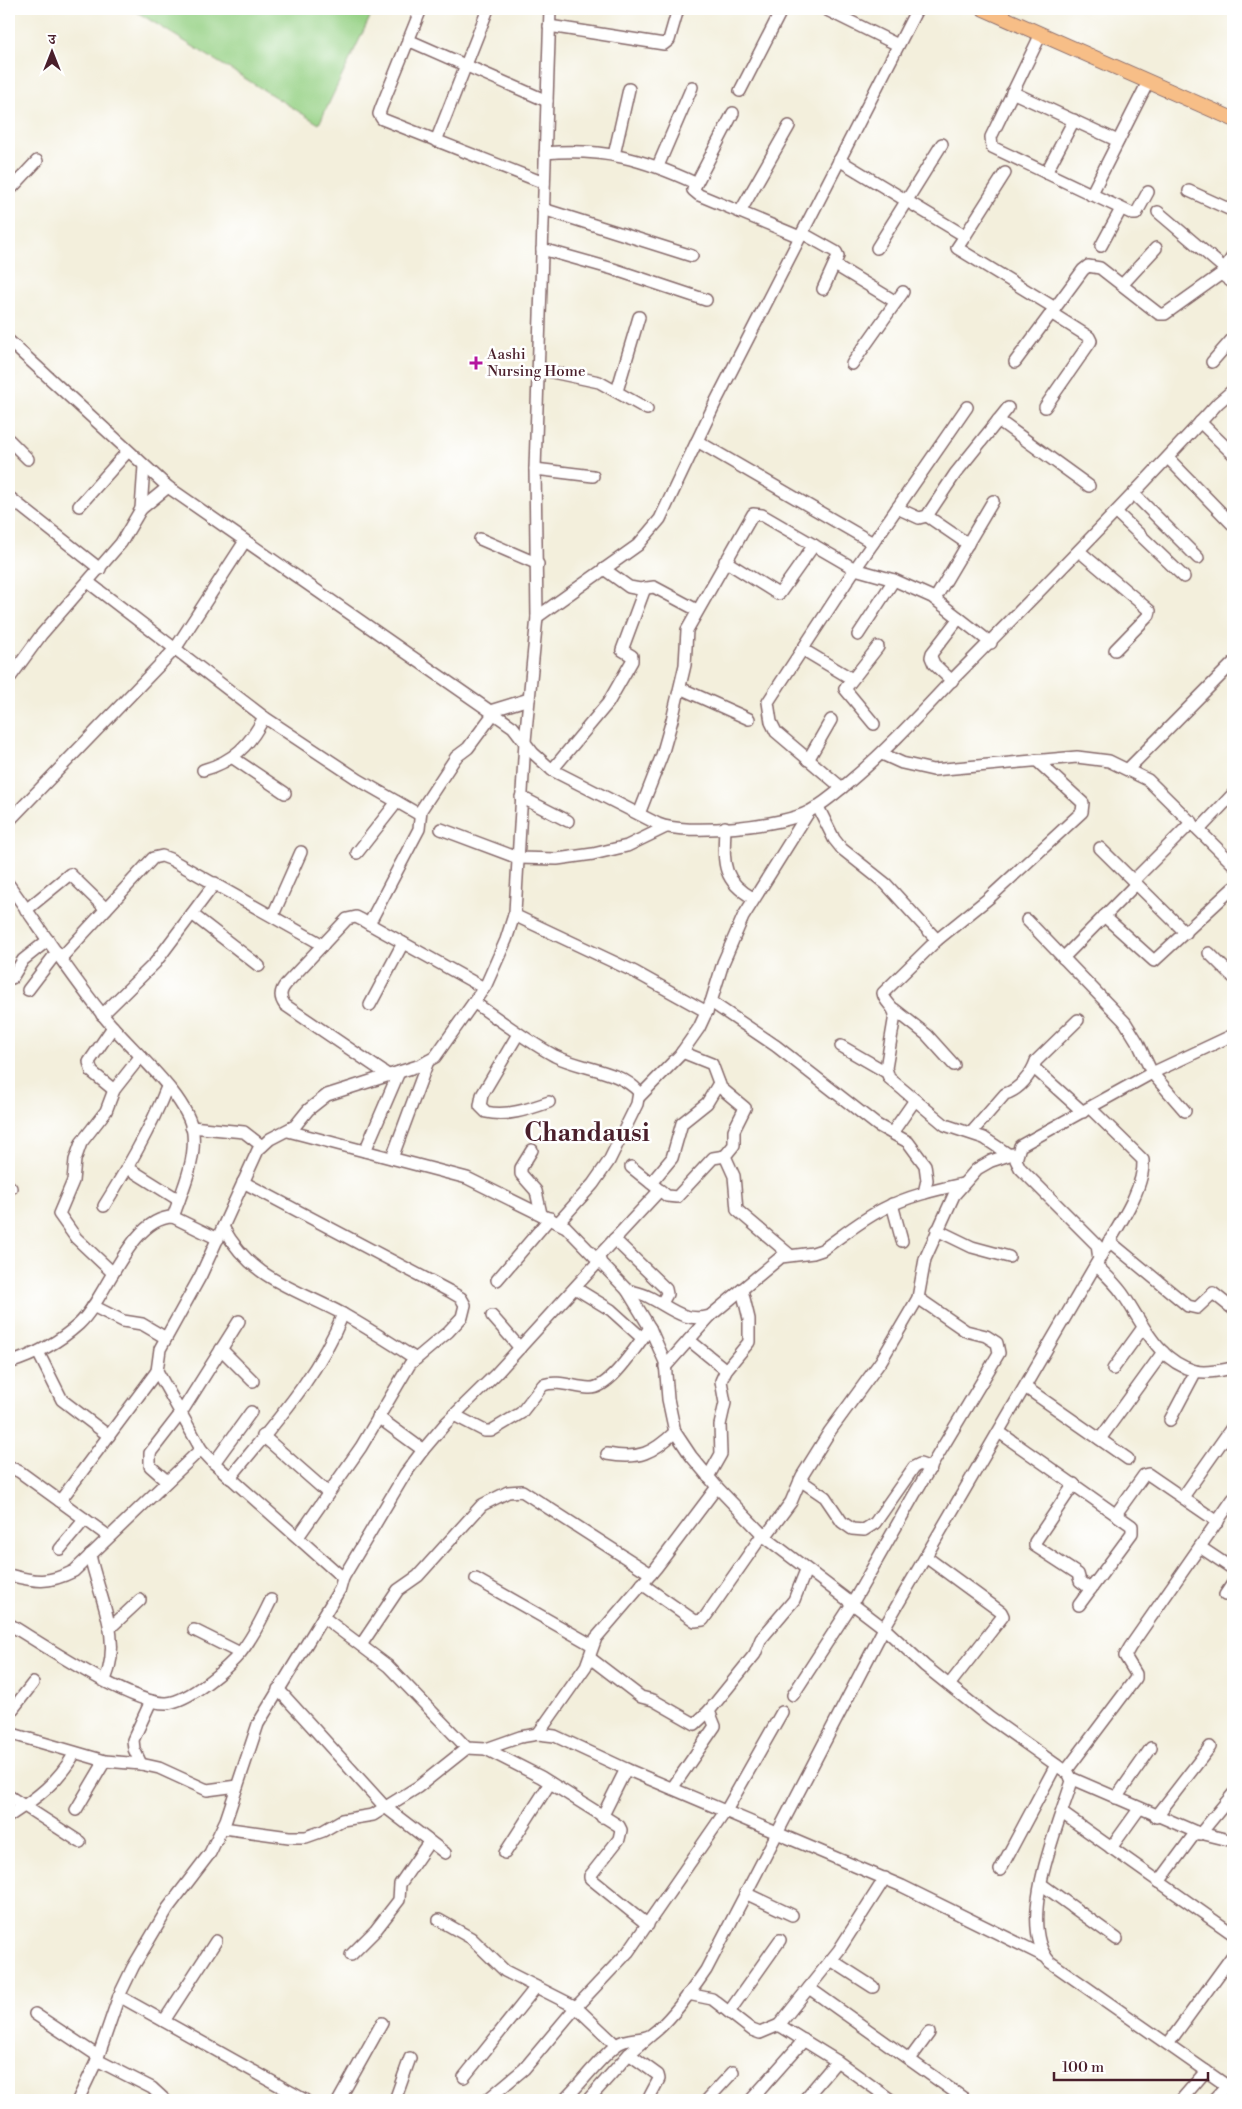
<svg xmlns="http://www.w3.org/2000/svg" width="1242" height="2109" font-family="'Libre Bodoni','Noto Serif Devanagari',serif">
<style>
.green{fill:#97d286;stroke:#707858}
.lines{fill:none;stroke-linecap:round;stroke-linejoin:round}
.minor-casing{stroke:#856869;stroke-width:14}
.major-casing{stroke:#856869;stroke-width:16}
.minor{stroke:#fff;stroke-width:11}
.major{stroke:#f7be87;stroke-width:14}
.poi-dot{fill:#b5179e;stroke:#fff;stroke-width:2}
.labels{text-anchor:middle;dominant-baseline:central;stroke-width:5;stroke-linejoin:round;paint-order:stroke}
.poi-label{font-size:15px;fill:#4a1f2b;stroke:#fff;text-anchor:start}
.town-label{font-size:25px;font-weight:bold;fill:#4a1f2b;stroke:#fff}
</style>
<rect width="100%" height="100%" fill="#fff"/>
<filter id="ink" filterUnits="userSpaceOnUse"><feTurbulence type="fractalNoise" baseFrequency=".02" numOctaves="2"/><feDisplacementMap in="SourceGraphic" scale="10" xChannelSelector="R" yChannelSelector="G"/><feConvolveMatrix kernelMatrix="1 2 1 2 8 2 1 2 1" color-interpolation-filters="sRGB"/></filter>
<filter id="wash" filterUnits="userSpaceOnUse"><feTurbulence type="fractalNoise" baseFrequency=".0096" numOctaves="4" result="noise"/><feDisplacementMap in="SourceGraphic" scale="20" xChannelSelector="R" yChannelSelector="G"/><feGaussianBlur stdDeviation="1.12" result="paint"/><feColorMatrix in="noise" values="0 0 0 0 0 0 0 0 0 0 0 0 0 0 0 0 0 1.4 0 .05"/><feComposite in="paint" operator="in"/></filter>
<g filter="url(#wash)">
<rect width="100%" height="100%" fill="#f3efdc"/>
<polygon class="green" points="132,9 374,9 319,124"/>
</g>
<g filter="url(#ink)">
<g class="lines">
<g class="minor-casing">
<g id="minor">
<polyline points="421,9 381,108 379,114 382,119 544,183"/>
<polyline points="825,9 898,45"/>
<polyline points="549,26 664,44 669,40 678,9"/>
<polyline points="1041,34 991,137 992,147 1133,214 1136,214 1148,192"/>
<polyline points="408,40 547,101"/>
<polyline points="740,91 782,9"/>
<polyline points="1012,92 1118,141"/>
<polyline points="733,113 693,190 699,195 800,237"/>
<polyline points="436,141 488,9"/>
<path d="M545 153C603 148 643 159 695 183"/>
<polyline points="614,155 629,89"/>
<polyline points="839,160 965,236 957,248 1055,308 1083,270 1088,266 1100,268 1159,314 1165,314 1221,274 1233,256"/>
<polyline points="658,166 692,87"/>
<polyline points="1046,173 1074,120"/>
<polyline points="9,191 37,161"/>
<polyline points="1189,191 1233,211"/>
<polyline points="1091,195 1148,82"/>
<polyline points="543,209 692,256"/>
<polyline points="740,212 789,126"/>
<polyline points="1158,212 1225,269"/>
<polyline points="802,233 836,252 838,256 823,289"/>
<polyline points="965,236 1005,173"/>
<polyline points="1101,246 1121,209"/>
<polyline points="877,248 942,144"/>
<polyline points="542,249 613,269 706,300"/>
<polyline points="835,265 896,302"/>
<polyline points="1221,274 1233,283"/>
<polyline points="1122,285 1156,248"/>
<path d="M9 341 168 487 513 727 533 753 552 770 658 824C685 836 785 826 810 811 825 803 837 792 849 782 886 751 918 716 951 681 1041 590 1131 498 1218 403L1233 390"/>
<polyline points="1015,362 1055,308"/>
<polyline points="1212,362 1233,338"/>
<polyline points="852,364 903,292"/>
<polyline points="538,369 599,382 647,409"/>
<polyline points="617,391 639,317"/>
<polyline points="1045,407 1091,341 1089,337 1051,313"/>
<polyline points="998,420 1089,486"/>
<polyline points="1200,422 1233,454"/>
<polyline points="9,440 28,459"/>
<polyline points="697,441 873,543"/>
<polyline points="1168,458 1233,525"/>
<polyline points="535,469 593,476"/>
<polyline points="1134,494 1198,558"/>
<polyline points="9,497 100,569"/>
<polyline points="79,506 128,451"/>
<polyline points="897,508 919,518 927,516 955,474 1008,408"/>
<polyline points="141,509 144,466"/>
<polyline points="1117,513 1184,577"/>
<polyline points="927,516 968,544"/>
<polyline points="480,539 538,564"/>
<polyline points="1079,551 1150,611 1149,615 1115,650"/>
<polyline points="725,561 778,594 780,593 814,545"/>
<polyline points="604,569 629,587 640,589 654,587 697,610"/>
<polyline points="88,582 264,717 359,780 420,815"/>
<polyline points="935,599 993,501"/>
<polyline points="537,617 638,545 660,519 716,401 917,9"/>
<polyline points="858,635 894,580"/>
<polyline points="802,649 852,679"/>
<polyline points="9,679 41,635 121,543 141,509 168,487"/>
<polyline points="952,681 934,664 931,657 932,653 959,618"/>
<polyline points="680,688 749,719"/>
<polyline points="490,711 529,699"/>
<polyline points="874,724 845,689 878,647"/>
<polyline points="882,754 902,763 933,770 1077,757 1109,761 1148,780 1233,864"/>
<polyline points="233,758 285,793"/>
<polyline points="808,760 831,720"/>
<polyline points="1128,769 1233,663"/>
<path d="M203 770C233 762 251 744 264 717"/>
<polyline points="552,770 608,703 632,661 632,656 622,650 645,588"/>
<polyline points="842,788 776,732 771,722 768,702 855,569 967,407"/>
<polyline points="521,797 568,821"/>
<polyline points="818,807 834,839 842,849 886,884 937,940"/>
<polyline points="639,814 662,755 672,720 685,665 687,630 753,514 762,515 855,569 894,580 932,597 991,643"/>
<polyline points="9,821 175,649 245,541"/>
<path d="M725 827C724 860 720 880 753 898"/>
<polyline points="441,829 518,858 557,859 593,854 627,846 666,827"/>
<polyline points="1199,830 1233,794"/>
<polyline points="1100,848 1186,933"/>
<polyline points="357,853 397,802"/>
<polyline points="1133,881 1192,822"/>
<path d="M9 885C40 928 69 973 102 1014 126 1046 188 1094 193 1133 196 1162 182 1191 173 1217"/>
<polyline points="26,910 70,874 106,909"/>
<polyline points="192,914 259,966"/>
<polyline points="273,915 301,852"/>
<polyline points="514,915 635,972 707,1012"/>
<polyline points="1104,916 1154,961 1233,888"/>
<polyline points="1027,920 1125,1022 1138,1043 1152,1073 1185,1111"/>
<polyline points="369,924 419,829 421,810 456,757 468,748 494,713"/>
<polyline points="1209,953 1233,977"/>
<polyline points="61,958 153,858 162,856 170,859 323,945"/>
<polyline points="1063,958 1136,884"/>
<polyline points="12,978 23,960 48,940"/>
<polyline points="28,990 57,952"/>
<polyline points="711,1002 776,1046 877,1125 908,1142 925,1165 927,1180 924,1193"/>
<path d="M475 1003C501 1021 527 1041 555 1056 581 1069 620 1070 639 1092L637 1104 609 1161 593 1184 559 1222"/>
<polyline points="370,1005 403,943"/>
<polyline points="894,1009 927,1035 954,1065"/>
<polyline points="102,1015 155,963 215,883"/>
<polyline points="113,1027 89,1062 92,1072 114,1090"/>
<path d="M518 1034 482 1095 480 1106 486 1112C507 1117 529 1109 549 1102"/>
<polyline points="841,1046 886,1072"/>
<polyline points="682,1052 712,1064 721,1088 745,1108 734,1130 734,1145 725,1156 734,1176 737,1210 790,1255"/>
<polyline points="1034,1068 1083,1112"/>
<path d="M388 1075 285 1005C279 997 280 991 286 984L347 919 356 917 362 920 484 988"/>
<polyline points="639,1097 680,1055 699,1028 711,1002 723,963 743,917 808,813"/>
<path d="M1090 1108 1143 1160C1145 1190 1114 1232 1099 1259"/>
<polyline points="191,1127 244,1132 262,1146"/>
<path d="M288 1131 467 1178 566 1227 627 1290 650 1328 665 1362 668 1399 675 1432 691 1456 717 1487 765 1537 884 1628 925 1666 990 1718 1069 1774 1072 1781C1058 1826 1015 1924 1050 1962L1233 2090"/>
<polyline points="892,1133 915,1100"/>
<path d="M971 1133 1005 1094C1019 1090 1031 1075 1036 1061L1078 1020"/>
<polyline points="532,1150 521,1168 521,1174 536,1191 541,1214"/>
<polyline points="365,1151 399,1072"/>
<path d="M1008 1154 984 1138 945 1125 889 1078 886 1068 895 1015C894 1006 884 1002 883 993L937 940 989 898 1082 812 1083 803 1036 760"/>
<polyline points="392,1158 428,1061"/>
<polyline points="631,1167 657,1188"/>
<polyline points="128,1168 179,1200"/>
<polyline points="243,1182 449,1291 461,1298 465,1305 462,1317 448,1332 410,1364 361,1447 298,1537"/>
<polyline points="651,1183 672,1158 682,1123 707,1103 719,1083"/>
<polyline points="9,1186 11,1188"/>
<polyline points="892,1204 902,1241"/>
<path d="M104 1206C128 1167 150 1130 167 1087"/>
<path d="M223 1227C251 1279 292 1287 341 1313 366 1327 391 1343 416 1359"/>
<polyline points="937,1230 972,1247 1009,1257"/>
<polyline points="614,1239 666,1289 667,1294 662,1303"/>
<polyline points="1109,1241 1188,1306 1197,1308 1213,1293 1233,1309"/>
<polyline points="597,1258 660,1190 667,1196 677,1197 713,1158 725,1156"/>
<path d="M1096 1265C1105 1274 1115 1283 1122 1293 1143 1323 1156 1360 1195 1371 1207 1374 1221 1370 1233 1368"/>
<polyline points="113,1273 76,1238 59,1214 73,1181 75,1160 81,1143 106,1111 114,1090 140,1057"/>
<polyline points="497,1280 550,1218"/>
<polyline points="575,1288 611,1310 642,1338"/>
<path d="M627 1290C634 1292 642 1293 649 1297 671 1308 684 1323 710 1316L781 1257 813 1253 822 1250C842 1236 861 1220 883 1209 908 1196 935 1190 962 1184"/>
<polyline points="93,1306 123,1321 142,1324 166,1338"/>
<polyline points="492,1316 520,1348"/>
<polyline points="689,1340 726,1370"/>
<polyline points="221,1349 253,1381"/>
<polyline points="38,1352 62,1400 109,1436"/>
<path d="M9 1363C35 1355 58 1343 79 1324 107 1298 130 1217 173 1217L218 1239"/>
<polyline points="665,1367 710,1316"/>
<polyline points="1113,1369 1142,1329"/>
<polyline points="1025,1387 1128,1459"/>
<path d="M454 1415 485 1431H491L521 1413 543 1385C558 1380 573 1387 589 1388 610 1390 638 1343 650 1328"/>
<polyline points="378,1417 423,1450"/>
<polyline points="1170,1420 1196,1371"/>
<polyline points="999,1432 1132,1526 1132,1533 1079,1605"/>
<polyline points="263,1436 328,1493"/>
<polyline points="1100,1439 1163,1352"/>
<path d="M607 1454C639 1460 653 1453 675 1432"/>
<polyline points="214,1463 251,1412"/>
<polyline points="9,1469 14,1469 20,1472 108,1536"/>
<polyline points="708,1477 721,1454 720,1425 725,1403 721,1381 726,1370 749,1342 749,1319 742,1290"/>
<path d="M230 1478C272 1426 318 1377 343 1314"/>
<polyline points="800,1480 825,1497 842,1522 852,1529 864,1530 875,1523 914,1467 920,1464 931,1468"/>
<polyline points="167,1481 150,1466 150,1453 181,1413 239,1321"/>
<polyline points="1074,1484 1035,1542 1035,1546 1078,1574 1080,1581 1091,1589"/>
<polyline points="1183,1497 1233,1426"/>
<polyline points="60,1501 157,1371"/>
<polyline points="1116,1514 1144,1475 1148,1474 1218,1522"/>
<polyline points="765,1537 791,1502 802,1476 830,1431 881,1361 918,1298 925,1259 954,1195 977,1169 991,1161 1012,1154"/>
<polyline points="1200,1547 1233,1569"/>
<polyline points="60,1549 85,1519"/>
<path d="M90 1555C99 1598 123 1638 105 1680"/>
<polyline points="926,1557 1001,1612 1003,1616 949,1685"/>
<path d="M9 1575C36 1582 48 1584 74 1571L201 1449"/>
<polyline points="343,1578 405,1474 423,1450 446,1423 496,1374 600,1260"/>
<polyline points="476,1579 592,1645"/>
<polyline points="642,1584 695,1621 703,1620 763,1534"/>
<polyline points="1225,1595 1233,1583"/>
<polyline points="323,1617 388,1666 467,1748 486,1749 520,1737 538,1734 555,1736 626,1769 902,1886 1044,1956"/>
<path d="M9 1624C42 1644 132 1705 167 1703 189 1701 227 1669 241 1652 254 1636 262 1618 271 1600"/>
<polyline points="110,1628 140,1600"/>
<polyline points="194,1630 240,1653"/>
<polyline points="361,1645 398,1590 418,1576 482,1505 508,1492 522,1491 651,1574"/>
<polyline points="590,1658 641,1697 653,1700 695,1724 709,1711"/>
<polyline points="278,1689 385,1807 445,1853"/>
<polyline points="793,1695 852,1604 914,1495 999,1353 997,1343 986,1336 966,1331 918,1298"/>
<polyline points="9,1714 33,1683"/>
<polyline points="9,1733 105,1761 141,1764 159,1768 207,1790 237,1786"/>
<polyline points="538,1734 586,1666 596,1638 656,1568 717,1487"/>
<polyline points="486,1749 541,1777 619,1826 621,1830 619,1839 590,1876 590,1878 648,1925"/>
<polyline points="141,1764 134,1749 133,1740 151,1701"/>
<polyline points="1066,1771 1136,1678 1136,1674 1125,1656 1130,1647 1233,1499"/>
<polyline points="1071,1778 1196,1832 1233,1841"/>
<polyline points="673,1787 715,1726 709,1711 755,1654 761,1639 794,1600 806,1570"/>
<polyline points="9,1796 80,1842"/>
<polyline points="1116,1798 1151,1748"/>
<polyline points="76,1810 105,1761"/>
<polyline points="1062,1813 1233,1934"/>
<path d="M9 1816C37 1798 57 1783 75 1753"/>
<polyline points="602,1817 626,1769"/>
<polyline points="1156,1817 1210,1747"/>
<polyline points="223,1828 289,1837 306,1837 323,1831 342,1820 373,1815 418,1787 467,1748"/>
<polyline points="1200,1834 1233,1794"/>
<polyline points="1111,1848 1139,1809"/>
<polyline points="505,1853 550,1783"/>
<polyline points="1000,1870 1056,1765"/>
<polyline points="1159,1882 1196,1832"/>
<polyline points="1041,1884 1117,1939"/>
<polyline points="745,1893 792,1915"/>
<polyline points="439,1920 471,1938 505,1971 576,2007 616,2045"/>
<polyline points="351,1955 375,1931 399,1900 400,1884 429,1842"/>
<polyline points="831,1960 873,1987"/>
<polyline points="809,1988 966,2100"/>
<polyline points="688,1994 712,1999 752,2030 760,2033 779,2025 839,1950 885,1878"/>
<polyline points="119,1996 305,2100"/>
<polyline points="729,2012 780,1940"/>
<polyline points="35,2014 98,2056"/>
<polyline points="164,2021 216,1941"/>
<polyline points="779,2025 837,2061 891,2100"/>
<polyline points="1168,2044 1233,1955"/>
<polyline points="629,2054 658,2075 659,2079 650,2096 650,2100"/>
<polyline points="910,2059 929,2033"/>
<polyline points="97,2060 152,2088 165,2100"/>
<polyline points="464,2077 536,1987"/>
<polyline points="78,2100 97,2060 119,1996 133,1967 168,1908 210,1853 226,1820 258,1724 340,1589 343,1578 214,1463 201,1449 157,1371 160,1349 201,1275 258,1150 270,1139 295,1126 308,1110 327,1095 421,1065 435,1057 486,985 506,940 515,912 525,741 537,617 535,469 550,9"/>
<polyline points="339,2100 382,2023"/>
<polyline points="395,2100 410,2058"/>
<polyline points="487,2100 524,2069 576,2007 628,1952 727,1809 782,1712"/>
<path d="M564 2100C581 2084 600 2057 618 2044 628 2037 641 2041 651 2035 669 2022 693 1989 706 1970L884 1628 1099 1259 1097 1245 1020 1168 1016 1160 1020 1146 1152 1073 1233 1035"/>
<polyline points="588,2100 629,2054 650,2036"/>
<polyline points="707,2100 733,2072"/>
<polyline points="751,2100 804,2040"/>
<polyline points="804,2100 837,2061"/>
<polyline points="1181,2100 1206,2071"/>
<polyline points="1213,2100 1227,2085"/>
</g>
</g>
<g class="major-casing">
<polyline id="major" points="984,9 1233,119"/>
</g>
<use href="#minor" class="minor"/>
<use href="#major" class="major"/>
</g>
</g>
<path class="poi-dot" d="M473.5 355.5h5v5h5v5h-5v5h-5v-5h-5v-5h5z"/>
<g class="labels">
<g class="poi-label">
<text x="487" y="354">Aashi<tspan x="487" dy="17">Nursing Home</tspan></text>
</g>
<g class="town-label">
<text x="587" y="1133">Chandausi</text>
</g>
</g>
<rect width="1242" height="2109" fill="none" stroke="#fff" stroke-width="30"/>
<g transform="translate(52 52)" stroke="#ffffff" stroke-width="4" paint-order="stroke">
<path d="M0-4L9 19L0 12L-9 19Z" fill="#4a1f2b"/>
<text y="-8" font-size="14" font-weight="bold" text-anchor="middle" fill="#4a1f2b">उ</text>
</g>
<path d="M1054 2072v8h154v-8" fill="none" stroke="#4a1f2b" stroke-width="2.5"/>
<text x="1062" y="2072" font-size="15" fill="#4a1f2b" stroke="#ffffff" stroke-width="4" paint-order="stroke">100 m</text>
</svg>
